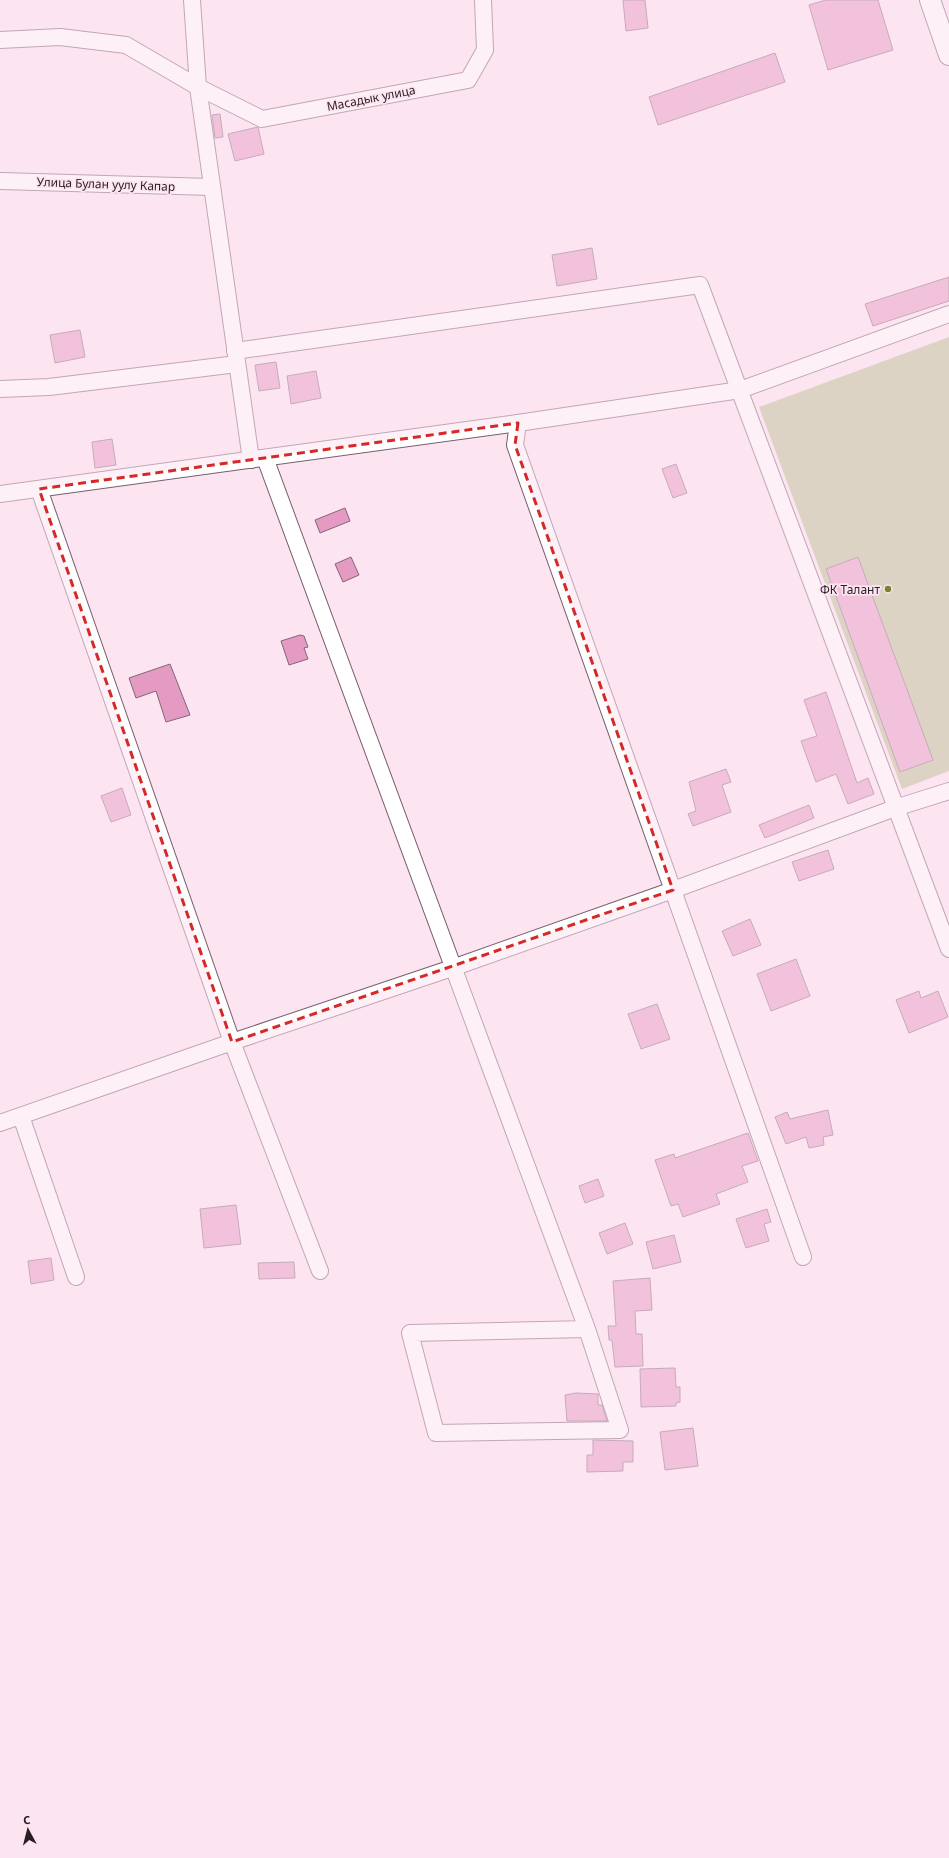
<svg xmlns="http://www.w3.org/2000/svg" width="949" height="1858" font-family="'Noto Sans',sans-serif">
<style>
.green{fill:#b7bf90}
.building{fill:#e59ac4;stroke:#816775}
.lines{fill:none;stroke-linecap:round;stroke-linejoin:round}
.minor-casing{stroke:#785e6c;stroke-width:18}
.major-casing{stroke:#785e6c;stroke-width:22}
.minor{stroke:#fff;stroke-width:16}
.major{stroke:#fff;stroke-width:20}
.marked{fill:none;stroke:#d62828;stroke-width:3;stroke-dasharray:8 5;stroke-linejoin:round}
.poi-dot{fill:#7a8430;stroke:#fde4f1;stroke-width:1.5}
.labels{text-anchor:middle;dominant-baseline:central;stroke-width:3.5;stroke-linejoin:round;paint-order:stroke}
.street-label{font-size:12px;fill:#291e24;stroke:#fde4f1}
.poi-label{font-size:12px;fill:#291e24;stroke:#fde4f1;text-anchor:end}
</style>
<rect width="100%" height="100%" fill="#fde4f1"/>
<polygon class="green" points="949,337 949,771 902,789 759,407"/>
<g class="building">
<polygon points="623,0 645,0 648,28 626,31"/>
<polygon points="826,0 878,0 893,50 828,70 809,5"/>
<polygon points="775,53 785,82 658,125 649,97"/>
<polygon points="220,114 223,137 215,138 212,115"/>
<polygon points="258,127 264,154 235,161 228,134"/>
<polygon points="592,248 597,279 557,286 552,255"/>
<polygon points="949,277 949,301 873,326 865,304"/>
<polygon points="80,330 85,357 55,363 50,335"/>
<polygon points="276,362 280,388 259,391 255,365"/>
<polygon points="316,371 321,398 291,404 287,376"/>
<polygon points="112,439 116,465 95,468 92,442"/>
<polygon points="676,464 687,493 673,498 662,469"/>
<polygon points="345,508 350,521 320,533 315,520"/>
<polygon points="351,557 359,575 343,582 335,564"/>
<polygon points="858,557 933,760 900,772 826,569"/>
<polygon points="300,635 304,636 308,647 304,648 308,659 289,665 281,641"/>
<polygon points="170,664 190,715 166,722 156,691 136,698 129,678"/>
<polygon points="826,692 857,783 868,778 874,794 848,804 836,774 816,782 801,741 817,736 804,700"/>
<polygon points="726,769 731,782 722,785 731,812 693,826 688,814 696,811 689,782"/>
<polygon points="122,788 131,815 111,822 101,796"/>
<polygon points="809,805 814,818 765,838 759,825"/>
<polygon points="828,850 834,869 799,881 792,862"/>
<polygon points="750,919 761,945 733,956 722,931"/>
<polygon points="796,959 810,996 771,1011 757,974"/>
<polygon points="919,991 921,998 938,991 948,1017 909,1033 896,1000"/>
<polygon points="657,1004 670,1039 641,1049 628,1014"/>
<polygon points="828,1110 833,1135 823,1137 824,1145 809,1148 806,1137 786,1144 775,1117 787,1112 790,1119"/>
<polygon points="748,1133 758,1161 742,1166 748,1182 716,1194 720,1204 683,1217 678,1204 671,1206 655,1160 674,1154 675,1158"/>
<polygon points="598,1179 604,1196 585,1203 579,1186"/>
<polygon points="236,1205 241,1244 204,1248 200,1209"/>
<polygon points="767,1209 771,1222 764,1224 769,1241 746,1248 736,1219"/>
<polygon points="625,1223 633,1244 607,1254 599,1233"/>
<polygon points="674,1235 681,1262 653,1269 646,1242"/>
<polygon points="51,1258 54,1280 31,1284 28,1261"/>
<polygon points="294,1262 295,1278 259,1279 258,1263"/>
<polygon points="650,1278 652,1310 635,1311 636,1334 642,1334 643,1366 615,1367 612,1340 609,1340 608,1326 616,1326 613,1281"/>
<polygon points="675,1368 676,1387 680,1387 680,1402 676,1403 676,1406 641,1407 640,1369"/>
<polygon points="576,1393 598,1394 598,1405 602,1405 607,1421 567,1421 565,1395"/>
<polygon points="693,1428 698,1466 665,1470 660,1432"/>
<polygon points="593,1440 633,1441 633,1462 623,1462 623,1471 587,1472 587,1455 593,1455"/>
</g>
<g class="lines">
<g class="minor-casing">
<g id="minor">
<polyline points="192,0 198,87 251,460"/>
<polyline points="0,40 60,37 126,45 198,87 262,119 468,80 485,50 483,0"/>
<polyline points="0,181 212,187"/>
<polyline points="235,351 700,285 949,949"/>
<polyline points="0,389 49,387 237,364"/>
<polyline points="518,423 515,445 803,1257"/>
<polyline points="265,458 587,1329 620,1430 436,1433 410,1333 587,1329"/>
<polyline points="39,489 232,1042 320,1271"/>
<polyline points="0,494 518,423 740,390 949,314"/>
<polyline points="21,1116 76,1277"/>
<polyline points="0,1123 232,1042 455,967 673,890 895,808 949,791"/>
</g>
</g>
<g class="major-casing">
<polyline id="major" points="930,0 949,55"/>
</g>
<use href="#minor" class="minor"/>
<use href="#major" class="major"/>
</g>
<path d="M0 0H949V1858H0ZM518 423 515 445 673 890 232 1042 39 489Z" fill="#fde4f1" fill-opacity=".55" fill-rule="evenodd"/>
<path class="marked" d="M518 423 515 445 673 890 232 1042 39 489Z"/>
<circle class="poi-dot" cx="888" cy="589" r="4"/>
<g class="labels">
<g class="street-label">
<text transform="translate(371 98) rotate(-11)">Масадык улица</text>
<text transform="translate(106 184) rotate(2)">Улица Булан уулу Капар</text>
</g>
<g class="poi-label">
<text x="880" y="589">ФК Талант</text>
</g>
</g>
<g transform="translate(28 1830) rotate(353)" stroke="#fde4f1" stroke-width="3" paint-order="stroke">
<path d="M0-3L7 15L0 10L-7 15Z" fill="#291e24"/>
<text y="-6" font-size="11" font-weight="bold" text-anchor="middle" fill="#291e24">С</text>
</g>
</svg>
